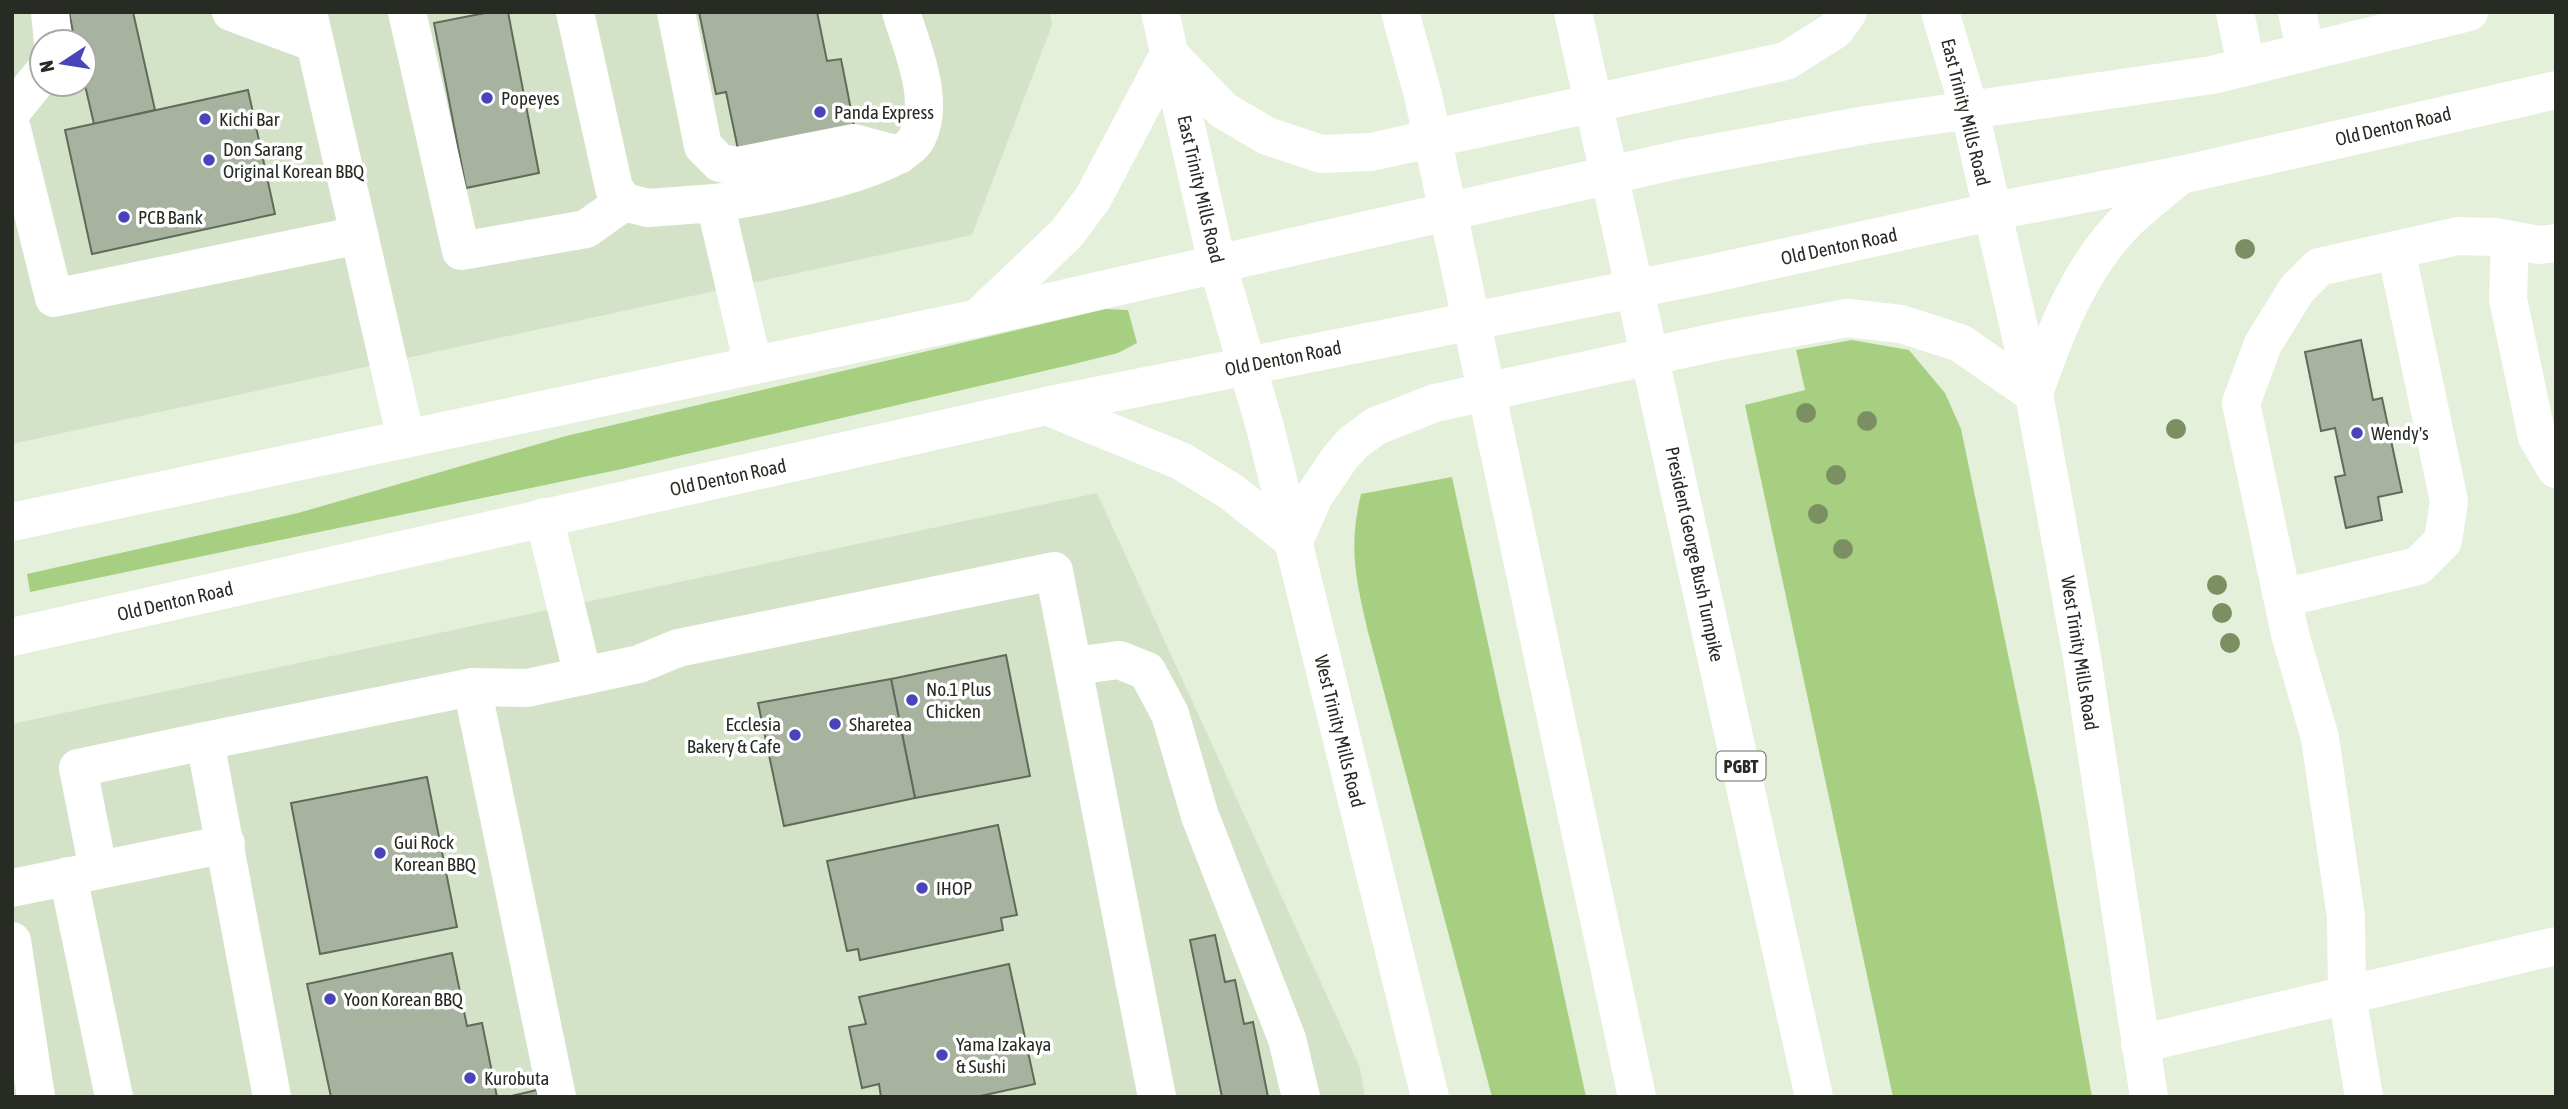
<svg xmlns="http://www.w3.org/2000/svg" width="2568" height="1109" font-family="'Asap Condensed',sans-serif">
<style>
.built{fill:#d4e3c8;fill-rule:evenodd}
.green{fill:#a7cf82}
.building{fill:#a8b39f;stroke:#616b59;stroke-width:2}
.lines{fill:none;stroke-linecap:round;stroke-linejoin:round}
.minor{stroke:#fff;stroke-width:38}
.major{stroke:#fff;stroke-width:38}
.highway{stroke:#fff;stroke-width:38}
.tree{fill:#7c8f63}
.poi-dot{fill:#4a44bb;stroke:#fff;stroke-width:2.5}
.labels{text-anchor:middle;dominant-baseline:central;stroke-width:7;stroke-linejoin:round;paint-order:stroke}
.shield{fill:#fff;stroke:#686b65;stroke-width:2}
.shield-label{font-size:18px;font-weight:bold;fill:#272b23}
.poi-label{font-size:19px;fill:#272b23;stroke:#fff;text-anchor:start}
.street-label{font-size:19px;fill:#272b23;stroke:#fff}
</style>
<rect width="100%" height="100%" fill="#e4f0da"/>
<g class="built">
<path d="M12 12H1050L1052 25 972 235 12 444ZM42 42H84V84H42Z"/>
<polygon points="1097,493 1360,1068 1365,1097 12,1097 12,724"/>
</g>
<g class="green">
<polygon points="1106,309 1128,310 1137,343 1118,353 1074,364 622,469 30,592 27,574 298,513 566,436"/>
<polygon points="1852,340 1909,350 1945,393 1961,429 2040,808 2092,1097 1893,1097 1745,405 1805,390 1796,350"/>
<path d="M1452 477 1586 1097H1492L1368 632C1356 580 1348 548 1361 494Z"/>
</g>
<g class="building">
<polygon points="69,12 133,12 155,110 94,124 84,81 84,42 75,42"/>
<polygon points="490,12 508,12 539,173 466,188 434,23"/>
<polygon points="699,12 817,12 827,61 841,59 855,130 739,154 726,92 716,94"/>
<polygon points="248,90 275,214 92,254 65,130"/>
<polygon points="2361,340 2373,400 2382,398 2402,492 2378,497 2382,520 2346,528 2335,477 2345,475 2335,428 2321,431 2305,352"/>
<polygon points="1006,655 1030,776 915,798 891,679"/>
<polygon points="891,679 915,798 784,826 758,703"/>
<polygon points="427,777 457,927 320,954 291,803"/>
<polygon points="998,825 1017,915 1001,918 1003,930 860,960 858,949 847,951 827,861"/>
<polygon points="1215,935 1225,982 1235,980 1244,1024 1253,1022 1268,1097 1222,1097 1190,940"/>
<polygon points="452,953 467,1026 482,1023 497,1097 331,1097 307,984"/>
<polygon points="1009,964 1035,1084 976,1097 881,1097 879,1084 862,1088 849,1027 866,1024 859,997"/>
<polygon points="537,1090 538,1097 507,1097"/>
</g>
<g class="lines">
<g class="minor">
<polyline points="50,12 53,42"/>
<polyline points="231,12 315,43"/>
<polyline points="308,12 406,439"/>
<polyline points="407,12 461,251 586,229 624,202"/>
<polyline points="575,12 614,188 624,202 648,208 715,203 753,365"/>
<polyline points="676,12 703,146 720,163 738,166 854,143 899,155"/>
<polyline points="2235,12 2246,66"/>
<polyline points="2297,12 2306,52"/>
<polyline points="12,111 42,74"/>
<polyline points="12,129 54,298 359,235"/>
<path d="M715 203C756 197 898 173 917 138 936 101 912 48 901 12"/>
<polyline points="2510,240 2508,299 2537,437 2556,469"/>
<polyline points="2556,243 2539,245 2495,237 2458,236 2319,267 2297,289 2263,344 2241,403 2290,634 2320,738 2346,917 2347,995 2556,946"/>
<polyline points="544,517 583,676"/>
<polyline points="2283,598 2418,566 2443,541 2449,501 2396,250"/>
<polyline points="1074,666 1119,660 1147,671 1170,714 1200,816 1287,1039 1301,1097"/>
<polyline points="472,687 557,1097"/>
<polyline points="98,869 78,768 205,741"/>
<polyline points="68,876 114,1097"/>
<polyline points="12,888 226,844"/>
<polyline points="12,941 36,1097"/>
<polyline points="2140,1044 2347,995 2364,1097"/>
<polyline points="272,1097 205,741 472,687 527,688 639,664 678,648 1054,571 1157,1097"/>
</g>
<g class="major">
<polyline points="1160,12 1217,263 1265,427 1430,1097"/>
<polyline points="1940,12 1970,112 2034,394 2082,657 2149,1097"/>
<polyline points="1170,55 1223,110 1267,136 1321,154 1371,152 1786,61 1835,30 1848,12"/>
<polyline points="978,318 1067,233 1093,198 1169,54"/>
<path d="M2034 394C2053 337 2077 275 2118 230 2135 210 2159 194 2179 176"/>
<polyline points="1046,406 1181,461 1230,491 1294,541"/>
<polyline points="12,522 978,318 1681,159 1866,125 2212,75 2469,12"/>
<polyline points="1294,541 1314,496 1339,459 1353,443 1376,426 1435,403 1725,340 1847,318 1901,324 1960,343 2034,394"/>
<polyline points="12,637 1046,406 1714,273 1990,212 2181,175 2556,90"/>
</g>
<g class="highway">
<polyline points="1400,12 1423,95 1637,1097"/>
<polyline points="1573,12 1814,1097"/>
</g>
</g>
<g class="tree">
<circle cx="2245" cy="249" r="10"/>
<circle cx="1806" cy="413" r="10"/>
<circle cx="1867" cy="421" r="10"/>
<circle cx="2176" cy="429" r="10"/>
<circle cx="1836" cy="475" r="10"/>
<circle cx="1818" cy="514" r="10"/>
<circle cx="1843" cy="549" r="10"/>
<circle cx="2217" cy="585" r="10"/>
<circle cx="2222" cy="613" r="10"/>
<circle cx="2230" cy="643" r="10"/>
</g>
<g class="poi-dot">
<circle cx="487" cy="98" r="7"/>
<circle cx="820" cy="112" r="7"/>
<circle cx="205" cy="119" r="7"/>
<circle cx="209" cy="160" r="7"/>
<circle cx="124" cy="217" r="7"/>
<circle cx="2357" cy="433" r="7"/>
<circle cx="912" cy="700" r="7"/>
<circle cx="835" cy="724" r="7"/>
<circle cx="795" cy="735" r="7"/>
<circle cx="380" cy="853" r="7"/>
<circle cx="922" cy="888" r="7"/>
<circle cx="330" cy="999" r="7"/>
<circle cx="942" cy="1055" r="7"/>
<circle cx="470" cy="1078" r="7"/>
</g>
<g class="labels">
<rect class="shield" x="1716.5" y="751.5" width="49" height="29" rx="5"/>
<g class="shield-label">
<text x="1741" y="766">PGBT</text>
</g>
<g class="poi-label">
<text x="501" y="98">Popeyes</text>
<text x="834" y="112">Panda Express</text>
<text x="219" y="119">Kichi Bar</text>
<text x="223" y="149">Don Sarang<tspan x="223" dy="22">Original Korean BBQ</tspan></text>
<text x="138" y="217">PCB Bank</text>
<text x="2371" y="433">Wendy's</text>
<text x="926" y="689">No.1 Plus<tspan x="926" dy="22">Chicken</tspan></text>
<text x="781" y="724" text-anchor="end">Ecclesia<tspan x="781" dy="22">Bakery &amp; Cafe</tspan></text>
<text x="849" y="724">Sharetea</text>
<text x="394" y="842">Gui Rock<tspan x="394" dy="22">Korean BBQ</tspan></text>
<text x="936" y="888">IHOP</text>
<text x="344" y="999">Yoon Korean BBQ</text>
<text x="956" y="1044">Yama Izakaya<tspan x="956" dy="22">&amp; Sushi</tspan></text>
<text x="484" y="1078">Kurobuta</text>
</g>
<g class="street-label">
<text transform="translate(1966 112) rotate(76)">East Trinity Mills Road</text>
<text transform="translate(2393 126) rotate(-13)">Old Denton Road</text>
<text transform="translate(1201 189) rotate(77)">East Trinity Mills Road</text>
<text transform="translate(1839 246) rotate(-12)">Old Denton Road</text>
<text transform="translate(1283 358) rotate(-11)">Old Denton Road</text>
<text transform="translate(728 477) rotate(-12)">Old Denton Road</text>
<text transform="translate(1695 554) rotate(78)">President George Bush Turnpike</text>
<text transform="translate(175 601) rotate(-13)">Old Denton Road</text>
<text transform="translate(2080 653) rotate(81)">West Trinity Mills Road</text>
<text transform="translate(1340 731) rotate(76)">West Trinity Mills Road</text>
</g>
</g>
<rect width="2568" height="1109" fill="none" stroke="#272b23" stroke-width="28"/>
<g transform="translate(63 63) rotate(258)"><circle r="33" fill="#ffffff" stroke="#a9aaa7" stroke-width="2"/>
<path d="M0-5L12 26L0 18L-12 26Z" fill="#4a44bb"/>
<text y="-10" font-size="19" font-weight="bold" text-anchor="middle" fill="#272b23">N</text>
</g>
</svg>
